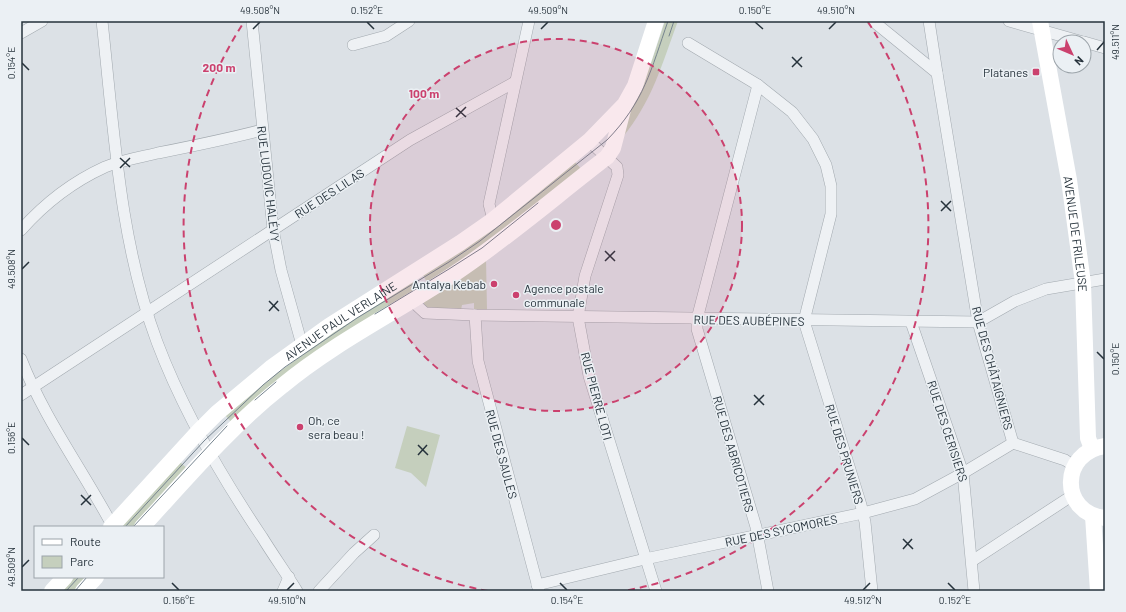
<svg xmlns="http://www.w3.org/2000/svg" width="1126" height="612" font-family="Barlow,sans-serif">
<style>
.green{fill:#c5cfbd}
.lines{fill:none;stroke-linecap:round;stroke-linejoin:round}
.street-casing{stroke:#a2a9af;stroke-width:12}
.street{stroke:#eef1f4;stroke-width:11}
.secondary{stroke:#fff;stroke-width:16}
.tram{stroke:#76848f;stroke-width:1}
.ticks{fill:none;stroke:#26323b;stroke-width:1.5}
.ring{fill:none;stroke:#cb416e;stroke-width:2;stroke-dasharray:7 5}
.poi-dot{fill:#cb416e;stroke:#ebf0f4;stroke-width:1.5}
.labels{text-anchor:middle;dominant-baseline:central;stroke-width:3;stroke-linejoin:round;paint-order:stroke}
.poi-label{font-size:12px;fill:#26323b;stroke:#ebf0f4;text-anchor:end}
.street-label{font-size:12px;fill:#26323b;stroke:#ebf0f4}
.centre{fill:#cb416e;stroke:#ebf0f4;stroke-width:2}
.ring-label{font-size:12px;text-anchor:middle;font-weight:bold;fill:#cb416e;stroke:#ebf0f4;stroke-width:3;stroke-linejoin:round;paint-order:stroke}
.neatline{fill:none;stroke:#26323b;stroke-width:1.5}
.ticks-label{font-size:10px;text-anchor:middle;fill:#26323b}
</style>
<rect width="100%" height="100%" fill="#dce1e6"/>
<g class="green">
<path d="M665 21H678C661 66 653 100 622 138L626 114 651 63Z"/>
<polygon points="575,162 583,171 429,286 423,275"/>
<polygon points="486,259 487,310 474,310 474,303 462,305 461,310 427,308 424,304 424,301"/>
<polygon points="416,279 422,290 233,424 225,415 316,341"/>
<polygon points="407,426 440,435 426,487 411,473 395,468"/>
<polygon points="180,462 189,470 137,527 121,527"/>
<polygon points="75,577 91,577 78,591 62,591"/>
</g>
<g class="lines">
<g class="street-casing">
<g id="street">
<path d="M102 21C114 129 119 240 157 342 183 411 221 476 262 537 273 555 286 573 297 591"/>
<polyline points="252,21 273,229 281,270 302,345"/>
<polyline points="873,21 937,73 978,322 1013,443"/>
<polyline points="929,21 937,73"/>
<polyline points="1009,21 1083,42"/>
<polyline points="21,33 42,21"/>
<polyline points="1084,42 1105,48"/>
<polyline points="688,43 758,85 792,112 813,139 826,165 831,186 831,214 804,321 861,505 865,522 872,591"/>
<polyline points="353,45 386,36 409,21"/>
<polyline points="758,85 697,319 697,329 756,527 768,591"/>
<polyline points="589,141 617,167 618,175 585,276 578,317 589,376 656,591"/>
<polyline points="493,220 489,204 529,21"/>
<path d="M21 230C45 203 72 182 105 167 122 160 141 157 158 153 193 146 228 139 262 130"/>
<polyline points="411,300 425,313 475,315 978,322 1015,301 1046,289 1105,279"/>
<polyline points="475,315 478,361 539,591"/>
<polyline points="911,322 963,473 974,591"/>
<path d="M21 359C44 418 82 469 112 525"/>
<polyline points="21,395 410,140 515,82"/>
<polyline points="1013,443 1065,460 1074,466"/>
<polyline points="972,561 1073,495"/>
<polyline points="537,585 645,559 863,513 915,499 963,473 1013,443"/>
<polyline points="283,591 289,577"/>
<polyline points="319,591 354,553 374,535"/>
</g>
</g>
<use href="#street" class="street"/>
<g class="secondary">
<path id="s1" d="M1040 21 1069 180 1083 283 1088 438 1092 449"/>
<path d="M1105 446C1060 452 1059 513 1105 518"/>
<polyline points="1093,516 1098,591"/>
<path id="s2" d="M111 527 199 431 217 413 272 367 329 326 460 243 493 220 589 141 625 104 635 86 656 21"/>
<path d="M142 527C187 478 230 427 282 386 335 342 397 312 454 274 508 238 556 196 607 157L613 148 624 106"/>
<polyline points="52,591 65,577"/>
<polyline points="83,591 96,577"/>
</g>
<g class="tram">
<polyline points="669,36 674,21"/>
<polyline points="375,314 449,269 482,248 538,203"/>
<polyline points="255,400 276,382"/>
<path d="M125 527 204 441 263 385 285 367 357 318 449 262 480 241 607 140C644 102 651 70 668 21"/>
<polyline points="133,527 227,426"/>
<polyline points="66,591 79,577"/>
<polyline points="75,591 87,577"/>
</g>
</g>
<path class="ticks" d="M367 22 374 29M755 22 763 29M253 29 260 22M541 29 548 22M829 29 836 22M1097 50 1104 42M792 57 802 67M22 63 29 70M792 67 802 57M456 108 466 117M456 117 466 107M120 158 130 167M120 168 130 158M941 201 951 211M941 211 951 201M605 251 615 261M605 261 615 251M22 269 29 262M269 301 279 311M269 311 278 301M1097 352 1104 359M754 395 764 405M754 405 764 395M22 438 29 445M418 445 428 455M418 455 427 445M81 495 91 505M81 505 91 495M903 539 913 549M903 549 912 539M22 567 29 560M172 583 179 590M560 583 567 590M948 583 955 590M287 590 294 583M863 590 870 583"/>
<circle cx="556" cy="225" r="186" fill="#cb416e" fill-opacity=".12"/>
<g class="ring">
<circle cx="556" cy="225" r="186"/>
<path d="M488 591A372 372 0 0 1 244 22M868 22A372 372 0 0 1 624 591"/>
</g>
<g class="poi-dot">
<rect x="1032" y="68" width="8" height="8" rx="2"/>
<circle cx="494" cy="284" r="4"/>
<circle cx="516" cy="295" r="4"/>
<circle cx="300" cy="427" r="4"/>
</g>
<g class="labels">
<g class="poi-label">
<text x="1028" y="72">Platanes</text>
<text x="486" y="284">Antalya Kebab</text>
<text x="524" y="288" text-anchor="start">Agence postale<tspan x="524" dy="14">communale</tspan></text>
<text x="308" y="420" text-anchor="start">Oh, ce<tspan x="308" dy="14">sera beau !</tspan></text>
</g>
<g class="street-label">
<text transform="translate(269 184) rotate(83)">RUE LUDOVIC HALÉVY</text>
<text transform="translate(329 193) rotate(-33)">RUE DES LILAS</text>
<text stroke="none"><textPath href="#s1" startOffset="216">AVENUE DE FRILEUSE</textPath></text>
<text transform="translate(749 320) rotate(1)">RUE DES AUBÉPINES</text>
<text stroke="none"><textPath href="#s2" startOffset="310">AVENUE PAUL VERLAINE</textPath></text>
<text transform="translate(993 368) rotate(75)">RUE DES CHÂTAIGNIERS</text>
<text transform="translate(597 396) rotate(75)">RUE PIERRE LOTI</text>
<text transform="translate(948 431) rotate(72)">RUE DES CERISIERS</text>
<text transform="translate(502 454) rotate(75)">RUE DES SAULES</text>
<text transform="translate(734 454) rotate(74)">RUE DES ABRICOTIERS</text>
<text transform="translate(845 454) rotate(73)">RUE DES PRUNIERS</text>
<text transform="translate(781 530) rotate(-12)">RUE DES SYCOMORES</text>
</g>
</g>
<circle cx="556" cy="225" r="6" class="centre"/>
<g class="ring-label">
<text x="219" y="72">200 m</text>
<text x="424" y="98">100 m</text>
</g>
<rect width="1126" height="612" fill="none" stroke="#ebf0f4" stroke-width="44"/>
<rect x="34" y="526" width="130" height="52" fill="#ebf0f4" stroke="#9ca4aa"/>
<rect x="42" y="539" width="20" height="6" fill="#ffffff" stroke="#9ca4aa"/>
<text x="70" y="546" font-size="12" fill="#26323b">Route</text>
<rect x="42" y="556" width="20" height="12" fill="#c5cfbd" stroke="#9ca4aa"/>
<text x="70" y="566" font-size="12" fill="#26323b">Parc</text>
<g transform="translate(1072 54) rotate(134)"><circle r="19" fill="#ebf0f4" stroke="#9ca4aa"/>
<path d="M0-3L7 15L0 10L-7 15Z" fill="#cb416e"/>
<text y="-6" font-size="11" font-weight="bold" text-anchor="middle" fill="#26323b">N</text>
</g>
<rect x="22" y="22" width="1082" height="568" class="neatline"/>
<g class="ticks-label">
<text x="260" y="14">49.508°N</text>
<text x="367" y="14">0.152°E</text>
<text x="548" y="14">49.509°N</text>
<text x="755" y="14">0.150°E</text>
<text x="836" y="14">49.510°N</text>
<text transform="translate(1115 42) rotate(-90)" y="4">49.511°N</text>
<text transform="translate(11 63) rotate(-90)" y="4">0.154°E</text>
<text transform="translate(11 269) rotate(-90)" y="4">49.508°N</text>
<text transform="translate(1115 359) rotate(-90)" y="4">0.150°E</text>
<text transform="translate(11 438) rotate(-90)" y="4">0.156°E</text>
<text transform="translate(11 567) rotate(-90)" y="4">49.509°N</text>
<text x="179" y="604">0.156°E</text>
<text x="287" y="604">49.510°N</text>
<text x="567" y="604">0.154°E</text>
<text x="863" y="604">49.512°N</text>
<text x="955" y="604">0.152°E</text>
</g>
</svg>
